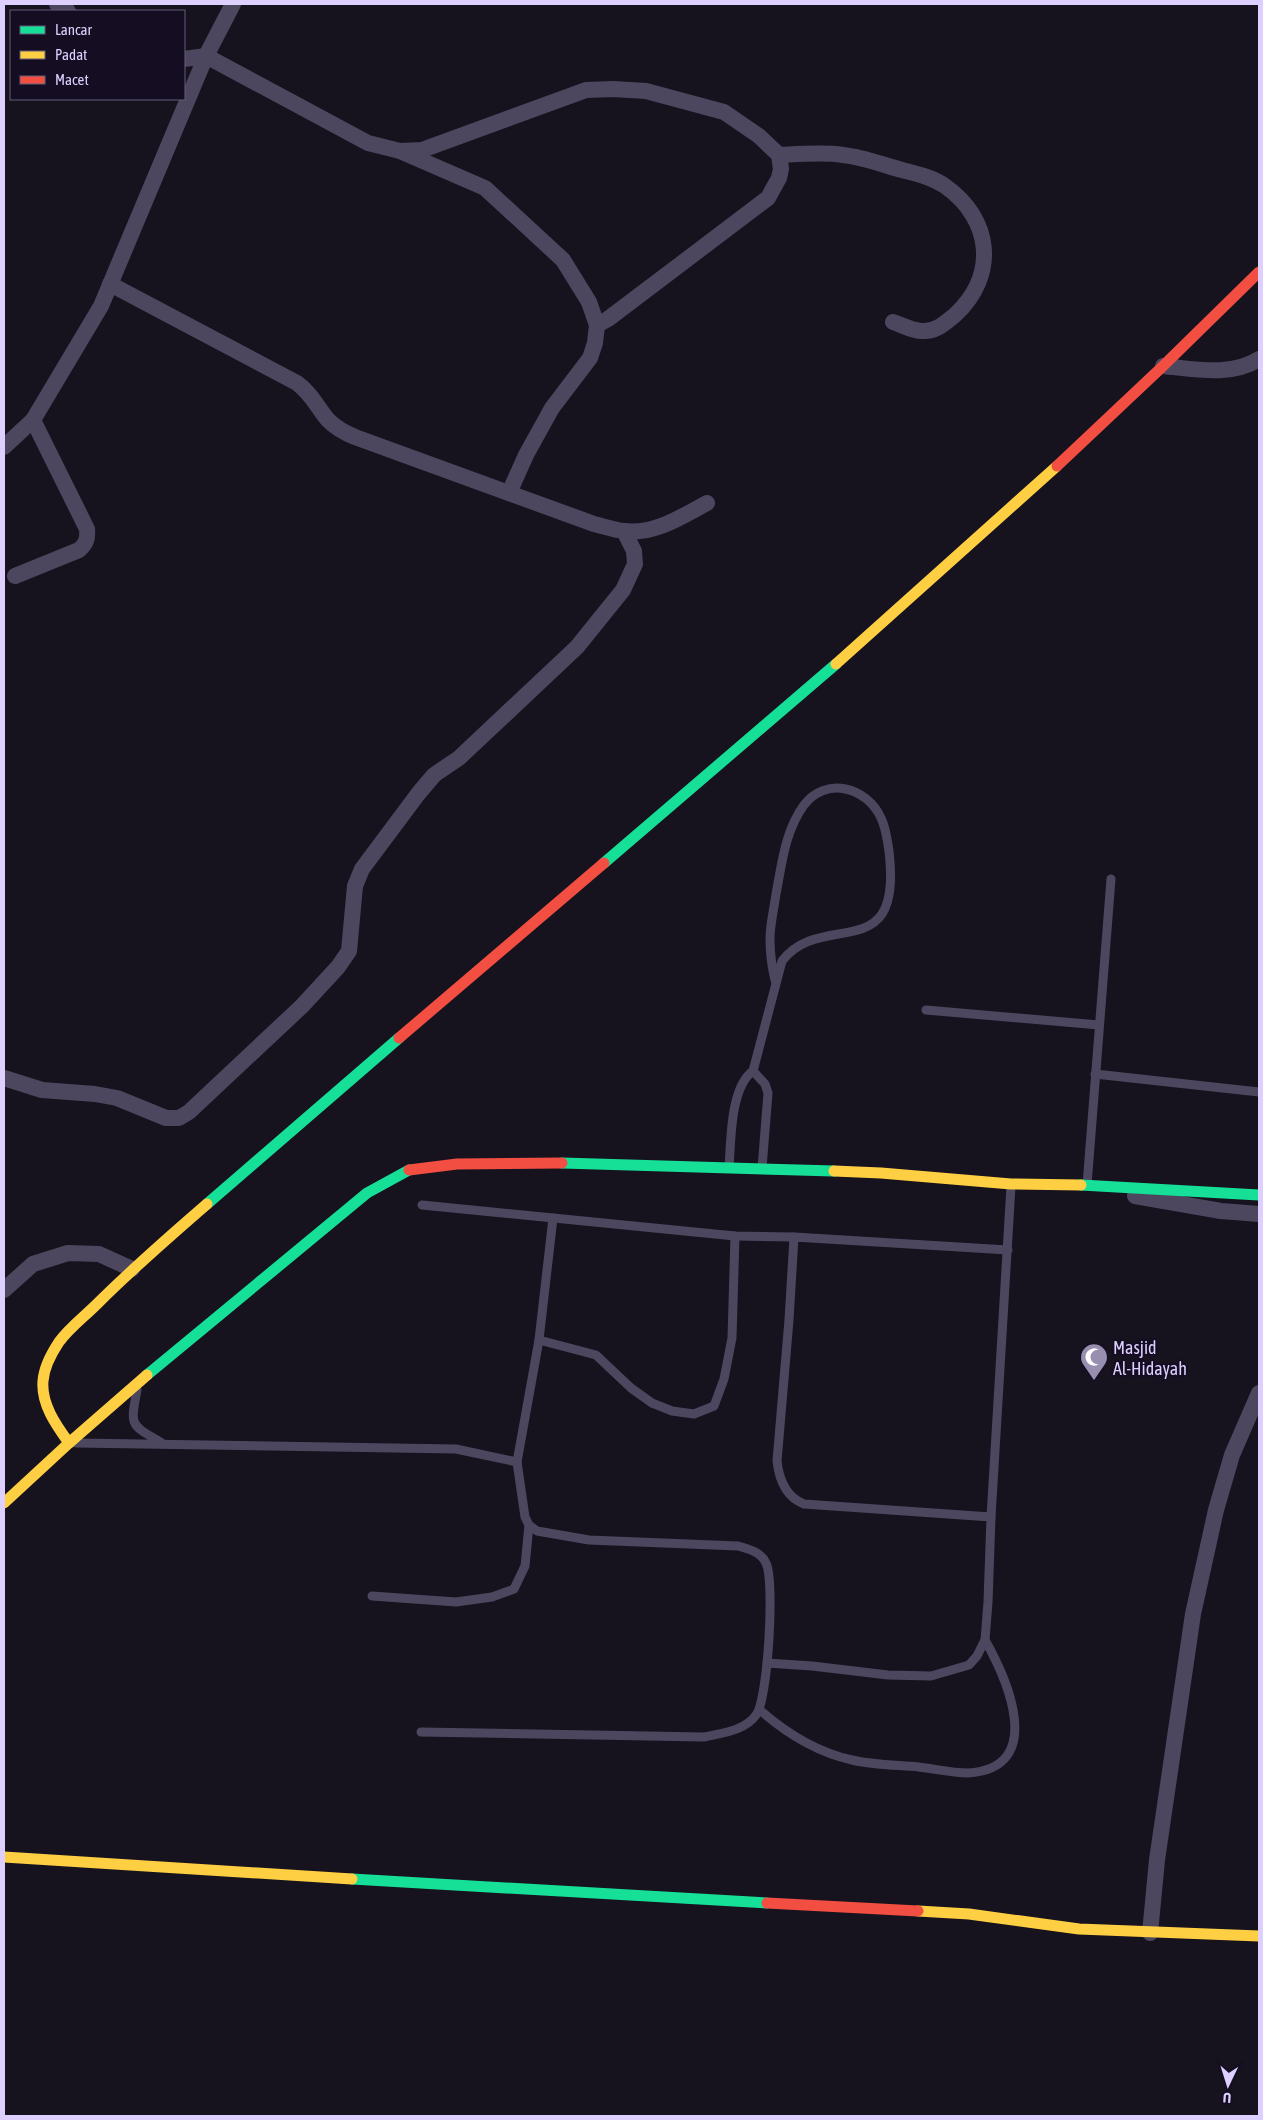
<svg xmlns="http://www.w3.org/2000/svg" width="1263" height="2120" font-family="'Asap Condensed',sans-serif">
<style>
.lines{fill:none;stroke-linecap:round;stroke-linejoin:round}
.lane{stroke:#4c475f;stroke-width:9}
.street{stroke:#4c475f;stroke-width:16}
.fast{stroke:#16e098;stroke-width:11}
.slow{stroke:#ffcf43;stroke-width:11}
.jam{stroke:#f24e42;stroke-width:11}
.labels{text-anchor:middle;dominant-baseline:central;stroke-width:4.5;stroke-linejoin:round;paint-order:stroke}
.poi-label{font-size:18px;fill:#ddd0ff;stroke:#150e23;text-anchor:start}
</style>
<rect width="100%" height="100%" fill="#16131e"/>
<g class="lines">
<g class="lane">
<polyline points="926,1010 1099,1025"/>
<polyline points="753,1071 765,1084 768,1093 762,1168"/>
<polyline points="1095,1074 1259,1092"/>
<path d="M729 1168C731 1142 730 1087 753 1071L782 961C811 923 862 944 882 914 893 897 891 870 889 851 887 839 886 828 881 818 867 787 826 776 804 805 785 831 782 863 776 894 774 909 770 924 770 939 770 955 772 969 776 984"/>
<polyline points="1087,1185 1111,879"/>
<polyline points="422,1205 735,1236 794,1237"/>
<polyline points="539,1340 596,1355 631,1388 652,1403 672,1411 694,1414 714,1406 724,1379 732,1338 735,1236"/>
<path d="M137 1390C130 1427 130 1424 162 1443"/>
<path d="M76 1443 456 1449 517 1462 525 1517 529 1525 537 1531 589 1540 738 1546C749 1549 761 1552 766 1563 775 1581 768 1700 756 1715 745 1731 721 1733 704 1737L421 1732"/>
<polyline points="517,1462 539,1340 553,1218"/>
<path d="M991 1517 804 1504C786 1497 779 1479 777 1461L789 1320 794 1237 1008 1250"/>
<polyline points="372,1596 456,1602 492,1597 514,1589 525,1566 529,1525"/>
<polyline points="767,1663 812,1666 888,1675 931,1676 969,1665 977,1656 985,1640 988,1602 991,1517 1011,1186"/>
<path d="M760 1710C786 1733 817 1752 852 1760 873 1765 897 1765 919 1767 935 1769 953 1773 968 1773 1047 1768 1007 1679 985 1640"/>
</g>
<g class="street">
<polyline points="57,4 68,11"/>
<polyline points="184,59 206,56 368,143 400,151 422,150 586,90 613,89 646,91 724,112 759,136 779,155 781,169 779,178 768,198 608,319 597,325"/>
<polyline points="402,152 485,188 563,260 589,302 597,325 595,343 590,358 552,408 526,455 509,493"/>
<path d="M779 155C800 154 822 152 843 155 863 157 883 165 902 170 917 174 932 177 945 186 992 219 998 275 955 315 945 323 936 332 922 331 913 331 902 325 893 322"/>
<path d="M110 284 297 383C312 394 317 407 328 420 336 428 345 433 355 437L594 524C603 526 614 530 624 531 654 535 681 517 707 503"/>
<path d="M1163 366C1195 369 1230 377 1259 359"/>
<polyline points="4,447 33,420 101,306 206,56 233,4"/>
<path d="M15 576 79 550C86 544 88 539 87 529L33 420"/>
<polyline points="4,1078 42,1090 95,1094 117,1098 166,1118 179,1118 189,1112 302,1006 338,967 349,951 355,886 362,869 418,794 434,775 459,758 577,647 623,590 635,564 634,551 624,531"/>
<polyline points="1135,1196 1221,1211 1259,1214"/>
<polyline points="4,1290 33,1264 68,1253 99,1254 132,1269"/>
<polyline points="1150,1933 1157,1860 1193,1614 1216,1510 1232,1455 1259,1393"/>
</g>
<g class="fast">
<polyline points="604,863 836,664"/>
<polyline points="562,1163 834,1171"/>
<polyline points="1081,1185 1259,1195"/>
<polyline points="207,1204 399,1038"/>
<polyline points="147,1375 367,1193 409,1170"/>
<polyline points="352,1879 767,1903"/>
</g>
<g class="slow">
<polyline points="836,664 1057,466"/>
<polyline points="834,1171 881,1173 1011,1184 1081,1185"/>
<path d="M69 1443C56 1425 41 1404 43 1381 44 1367 51 1354 59 1342 69 1328 84 1317 97 1304 132 1269 170 1236 207 1204"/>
<polyline points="4,1503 69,1443 147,1375"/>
<polyline points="4,1857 352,1879"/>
<polyline points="918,1911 969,1914 1079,1929 1259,1936"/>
</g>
<g class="jam">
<polyline points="1057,466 1161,368 1259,272"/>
<polyline points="399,1038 604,863"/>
<polyline points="409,1170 457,1164 562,1163"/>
<polyline points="767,1903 918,1911"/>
</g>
</g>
<defs>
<g id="mosque-pin" transform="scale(1.4375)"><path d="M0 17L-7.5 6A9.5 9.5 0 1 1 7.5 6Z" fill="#978eb0" stroke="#150e23"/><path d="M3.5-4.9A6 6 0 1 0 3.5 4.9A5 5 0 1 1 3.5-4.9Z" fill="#fff"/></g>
</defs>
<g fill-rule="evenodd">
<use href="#mosque-pin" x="1094" y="1357"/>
</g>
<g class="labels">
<g class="poi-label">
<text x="1113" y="1347">Masjid<tspan x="1113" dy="21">Al-Hidayah</tspan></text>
</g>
</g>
<rect width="1263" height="2120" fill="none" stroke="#ddd0ff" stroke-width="10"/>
<rect x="10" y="10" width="175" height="90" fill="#150e23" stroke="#655c7b"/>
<rect x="20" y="26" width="25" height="8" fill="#16e098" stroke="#655c7b"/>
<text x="55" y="35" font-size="15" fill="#ddd0ff">Lancar</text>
<rect x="20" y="51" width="25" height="8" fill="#ffcf43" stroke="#655c7b"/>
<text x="55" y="60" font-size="15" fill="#ddd0ff">Padat</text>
<rect x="20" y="76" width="25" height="8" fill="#f24e42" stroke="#655c7b"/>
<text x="55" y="85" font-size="15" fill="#ddd0ff">Macet</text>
<g transform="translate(1228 2085) rotate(184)" stroke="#150e23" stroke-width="4" paint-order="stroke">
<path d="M0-4L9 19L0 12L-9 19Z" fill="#ddd0ff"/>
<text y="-8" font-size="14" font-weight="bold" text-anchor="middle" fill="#ddd0ff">U</text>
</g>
</svg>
